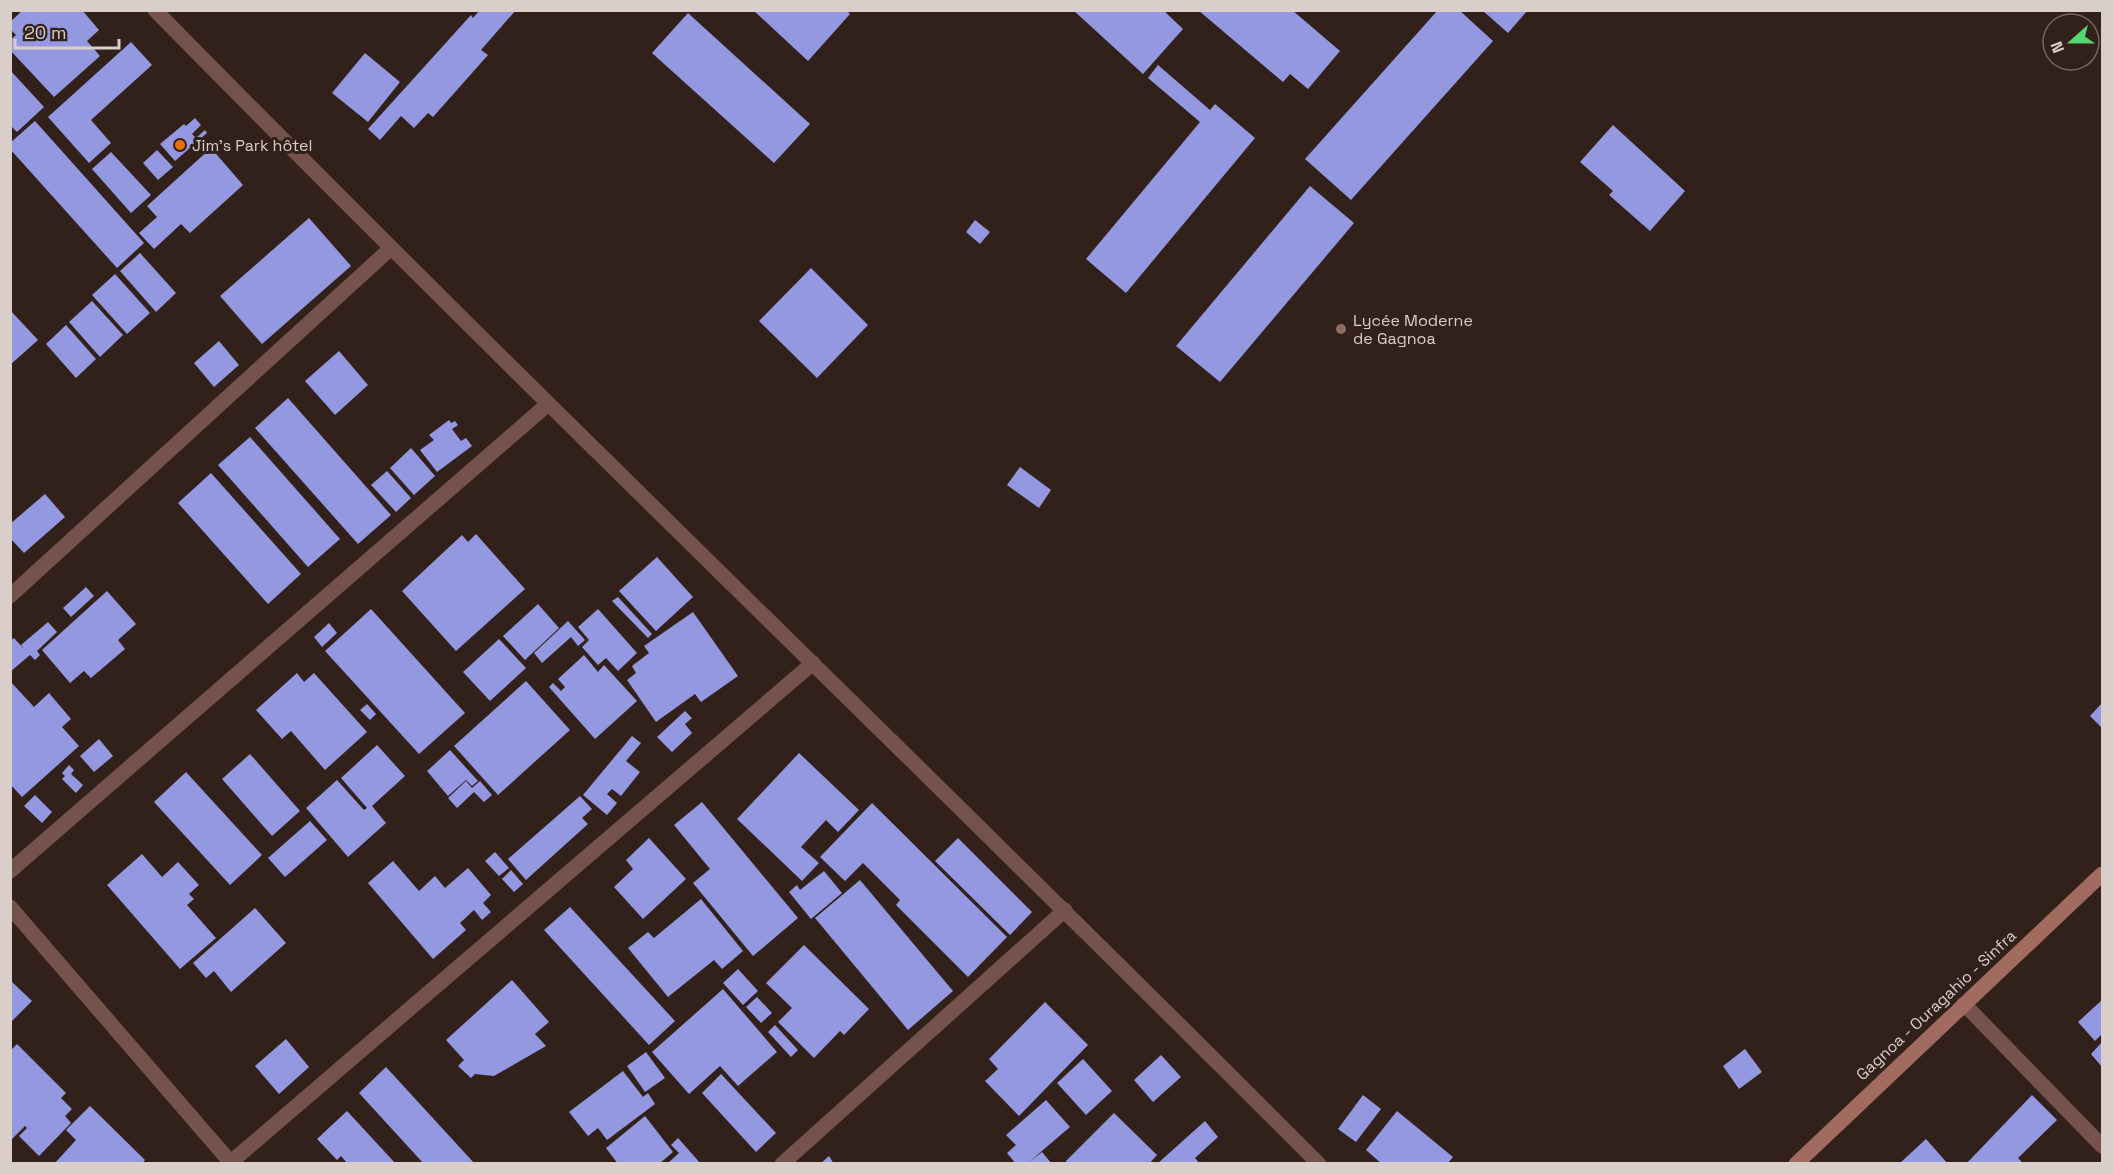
<svg xmlns="http://www.w3.org/2000/svg" width="2113" height="1174" font-family="'Space Grotesk',sans-serif">
<style>
.building{fill:#9498e1}
.lines{fill:none;stroke-linecap:round;stroke-linejoin:round}
.minor{stroke:#75524c;stroke-width:15}
.tertiary{stroke:#75524c;stroke-width:15}
.secondary{stroke:#a16b60;stroke-width:15}
.food-dot{fill:#e8710a;stroke:#32211b;stroke-width:2}
.education-dot{fill:#8d6e63;stroke:#32211b;stroke-width:2}
.labels{text-anchor:middle;dominant-baseline:central;stroke-width:6;stroke-linejoin:round;paint-order:stroke}
.poi-label{font-size:16px;fill:#daceca;stroke:#32211b;text-anchor:start}
.street-label{font-size:16px;fill:#daceca;stroke:#32211b}
</style>
<rect width="100%" height="100%" fill="#32211b"/>
<g class="building">
<polygon points="23,10 82,10 99,30 87,41 100,56 54,97 10,50 10,40 16,35 10,29 10,22"/>
<polygon points="480,10 516,10 481,50 488,55 433,117 428,113 414,128 401,116 380,140 368,129 471,15 473,18"/>
<polygon points="753,10 846,10 850,14 808,61"/>
<polygon points="1073,10 1163,10 1183,29 1143,74"/>
<polygon points="1198,10 1292,10 1340,51 1308,89 1290,74 1283,82"/>
<polygon points="1438,10 1459,10 1493,41 1351,200 1305,159"/>
<polygon points="1482,10 1528,10 1508,33"/>
<polygon points="688,13 810,124 774,163 652,53"/>
<polygon points="131,42 152,65 91,120 111,143 89,163 48,117"/>
<polygon points="365,53 400,82 368,122 332,93"/>
<polygon points="1158,65 1210,110 1215,104 1255,138 1126,293 1086,259 1200,122 1148,78"/>
<polygon points="10,70 44,107 17,132 10,125"/>
<polygon points="195,118 201,125 192,134 196,138 205,130 207,133 175,161 160,144 184,124 186,126"/>
<polygon points="35,121 144,243 117,268 10,149 10,143"/>
<polygon points="1613,125 1685,191 1650,231 1609,195 1613,191 1580,162"/>
<polygon points="211,148 243,185 190,233 181,224 154,249 139,233 157,217 147,206"/>
<polygon points="157,150 173,167 158,180 143,163"/>
<polygon points="111,152 151,195 131,213 92,169"/>
<polygon points="1310,186 1354,223 1220,382 1176,346"/>
<polygon points="309,218 351,266 262,344 220,296"/>
<polygon points="975,220 990,232 980,244 966,232"/>
<polygon points="140,253 176,293 156,312 120,271"/>
<polygon points="811,268 868,325 817,378 759,321"/>
<polygon points="115,274 150,313 127,334 92,295"/>
<polygon points="92,301 123,335 100,357 69,322"/>
<polygon points="10,310 38,340 10,365"/>
<polygon points="66,325 96,359 76,378 46,344"/>
<polygon points="219,341 239,365 214,387 194,363"/>
<polygon points="339,351 368,385 335,415 305,381"/>
<polygon points="288,398 391,515 358,544 255,428"/>
<polygon points="449,420 451,423 455,421 458,425 452,429 461,441 466,438 472,446 437,472 420,450 434,440 429,435"/>
<polygon points="250,437 340,539 308,567 218,465"/>
<polygon points="411,448 435,476 414,495 390,468"/>
<polygon points="1020,467 1051,490 1039,508 1007,485"/>
<polygon points="387,471 411,498 396,512 371,485"/>
<polygon points="211,473 301,574 268,604 178,503"/>
<polygon points="45,494 65,517 24,553 10,538 10,524"/>
<polygon points="476,534 525,589 456,651 402,591 462,535 468,542"/>
<polygon points="657,557 693,597 656,631 619,591"/>
<polygon points="86,587 94,596 71,617 63,608"/>
<polygon points="107,591 136,624 118,640 125,649 91,678 84,671 70,683 42,650"/>
<polygon points="618,597 652,634 648,638 612,601"/>
<polygon points="538,604 559,628 525,660 503,636"/>
<polygon points="371,609 465,713 419,754 325,651"/>
<polygon points="598,609 637,653 618,671 606,658 598,665 582,647 589,640 578,627"/>
<polygon points="693,612 738,676 701,702 695,694 656,722 627,680 636,673 632,666 649,653 644,646"/>
<polygon points="568,621 585,640 578,646 571,637 542,663 534,653"/>
<polygon points="48,622 57,632 37,651 40,655 35,660 30,655 10,672 10,641 14,638 25,650 21,645"/>
<polygon points="329,623 337,633 322,647 314,637"/>
<polygon points="499,639 526,668 490,701 463,672"/>
<polygon points="584,655 598,672 604,665 637,701 595,739 549,687 553,683 561,691 565,687 558,679"/>
<polygon points="297,673 304,682 314,673 367,732 325,770 291,731 282,739 256,710"/>
<polygon points="10,681 34,707 49,693 71,719 62,727 79,746 22,797 10,784"/>
<polygon points="526,681 570,730 498,795 454,746"/>
<polygon points="2102,703 2102,728 2090,716"/>
<polygon points="367,704 376,714 370,720 360,710"/>
<polygon points="685,711 692,718 685,724 692,733 672,752 657,737"/>
<polygon points="632,736 641,743 626,761 640,772 621,796 612,789 607,794 617,803 607,815 583,795"/>
<polygon points="99,739 113,756 94,772 80,756"/>
<polygon points="377,745 405,776 372,806 386,823 348,857 306,808 337,780 364,810 367,808 341,778"/>
<polygon points="450,750 478,781 472,786 466,780 448,796 427,771"/>
<polygon points="799,753 859,810 838,832 826,820 801,847 819,863 802,881 737,819"/>
<polygon points="250,754 300,811 272,836 222,779"/>
<polygon points="69,765 74,770 71,774 83,785 76,793 62,779 65,776 62,773"/>
<polygon points="186,772 262,855 230,885 154,802"/>
<polygon points="466,781 472,788 480,781 492,795 484,802 474,792 457,808 448,798"/>
<polygon points="35,795 52,812 42,823 24,806"/>
<polygon points="580,796 592,809 582,818 588,824 526,880 508,859"/>
<polygon points="702,802 798,918 753,956 693,883 710,869 674,825"/>
<polygon points="872,803 1007,937 968,977 896,905 900,900 863,863 845,881 820,857"/>
<polygon points="310,821 327,840 285,877 268,858"/>
<polygon points="649,838 686,879 643,919 614,887 633,869 626,860"/>
<polygon points="958,838 1032,912 1010,935 935,861"/>
<polygon points="495,852 509,868 499,876 485,861"/>
<polygon points="142,854 162,877 178,862 199,885 189,894 194,899 187,905 216,938 180,969 107,885"/>
<polygon points="393,861 419,891 435,876 445,888 468,868 491,895 483,903 491,912 482,920 474,910 460,923 466,930 433,959 368,883"/>
<polygon points="511,870 523,884 514,892 502,879"/>
<polygon points="824,871 842,893 811,919 789,892 797,885 800,890"/>
<polygon points="860,880 953,991 908,1030 815,918"/>
<polygon points="701,899 743,951 722,969 714,960 668,997 628,948 648,932 654,938"/>
<polygon points="570,907 675,1021 649,1045 544,930"/>
<polygon points="255,908 286,943 231,992 214,971 206,978 193,963"/>
<polygon points="804,945 869,1009 844,1035 840,1031 814,1058 778,1022 792,1008 766,983"/>
<polygon points="738,969 758,991 743,1005 723,983"/>
<polygon points="10,980 32,1001 10,1023"/>
<polygon points="512,980 549,1022 535,1034 546,1046 494,1076 475,1074 471,1078 458,1066 464,1060 446,1040"/>
<polygon points="723,989 777,1052 738,1086 720,1066 689,1094 652,1052"/>
<polygon points="757,997 772,1013 761,1023 746,1007"/>
<polygon points="2102,1000 2102,1034 2095,1041 2078,1022"/>
<polygon points="1045,1002 1088,1045 1019,1116 985,1081 998,1069 989,1059"/>
<polygon points="775,1025 798,1050 791,1057 768,1032"/>
<polygon points="286,1039 309,1067 279,1094 255,1066"/>
<polygon points="2102,1042 2102,1067 2091,1054"/>
<polygon points="17,1044 66,1093 61,1098 72,1109 65,1116 71,1123 39,1156 19,1136 27,1128 25,1126 10,1141 10,1051"/>
<polygon points="1745,1049 1762,1072 1739,1089 1723,1066"/>
<polygon points="646,1052 665,1078 645,1092 627,1066"/>
<polygon points="1161,1055 1181,1077 1153,1102 1134,1080"/>
<polygon points="1083,1059 1112,1091 1086,1115 1057,1083"/>
<polygon points="386,1067 475,1164 424,1164 359,1093"/>
<polygon points="623,1071 643,1097 648,1093 655,1104 607,1140 598,1128 588,1136 569,1112"/>
<polygon points="721,1074 776,1133 756,1152 702,1093"/>
<polygon points="1363,1095 1381,1109 1356,1142 1338,1129"/>
<polygon points="2032,1095 2057,1120 2018,1158 2024,1164 1966,1164"/>
<polygon points="1046,1100 1070,1127 1029,1162 1042,1152 1052,1164 1016,1164 1007,1153 1016,1145 1006,1135"/>
<polygon points="90,1106 145,1160 142,1164 54,1164 76,1140 66,1130"/>
<polygon points="347,1111 396,1164 348,1164 341,1156 337,1160 317,1139"/>
<polygon points="1397,1111 1453,1157 1447,1164 1382,1164 1366,1150"/>
<polygon points="1114,1113 1157,1155 1149,1164 1068,1164 1066,1161"/>
<polygon points="645,1116 673,1152 659,1164 618,1164 606,1148"/>
<polygon points="1205,1121 1218,1137 1195,1158 1200,1164 1157,1164"/>
<polygon points="678,1138 701,1164 667,1164 679,1153 671,1145"/>
<polygon points="1926,1139 1948,1164 1899,1164"/>
<polygon points="829,1156 834,1164 820,1164"/>
</g>
<g class="lines">
<g class="minor">
<polyline points="10,596 390,249"/>
<polyline points="10,871 548,404"/>
<polyline points="10,907 232,1164"/>
<polyline points="1964,1004 2102,1146"/>
<polyline points="231,1162 813,663"/>
<polyline points="782,1164 1065,910"/>
</g>
<path class="tertiary" d="M155 10C538 400 933 777 1319 1164"/>
<polyline class="secondary" points="1796,1164 2102,874"/>
</g>
<circle class="food-dot" cx="180" cy="145" r="6"/>
<circle class="education-dot" cx="1341" cy="329" r="6"/>
<g class="labels">
<g class="poi-label">
<text x="192" y="145">Jim's Park hôtel</text>
<text x="1353" y="320">Lycée Moderne<tspan x="1353" dy="18">de Gagnoa</tspan></text>
</g>
<g class="street-label">
<text transform="translate(1936 1005) rotate(-43)">Gagnoa - Ouragahio - Sinfra</text>
</g>
</g>
<rect width="2113" height="1174" fill="none" stroke="#daceca" stroke-width="24"/>
<g transform="translate(2071 42) rotate(249)"><circle r="28" fill="#32211b" stroke="#756661" stroke-width="1.5"/>
<path d="M0-4.5L10 22L0 15L-10 22Z" fill="#56d671"/>
<text y="-9" font-size="16" font-weight="bold" text-anchor="middle" fill="#daceca">N</text>
</g>
<path d="M15 39v9h104v-9" fill="none" stroke="#daceca" stroke-width="3"/>
<text x="24" y="39" font-size="18" fill="#daceca" stroke="#32211b" stroke-width="4.5" paint-order="stroke">20 m</text>
</svg>
